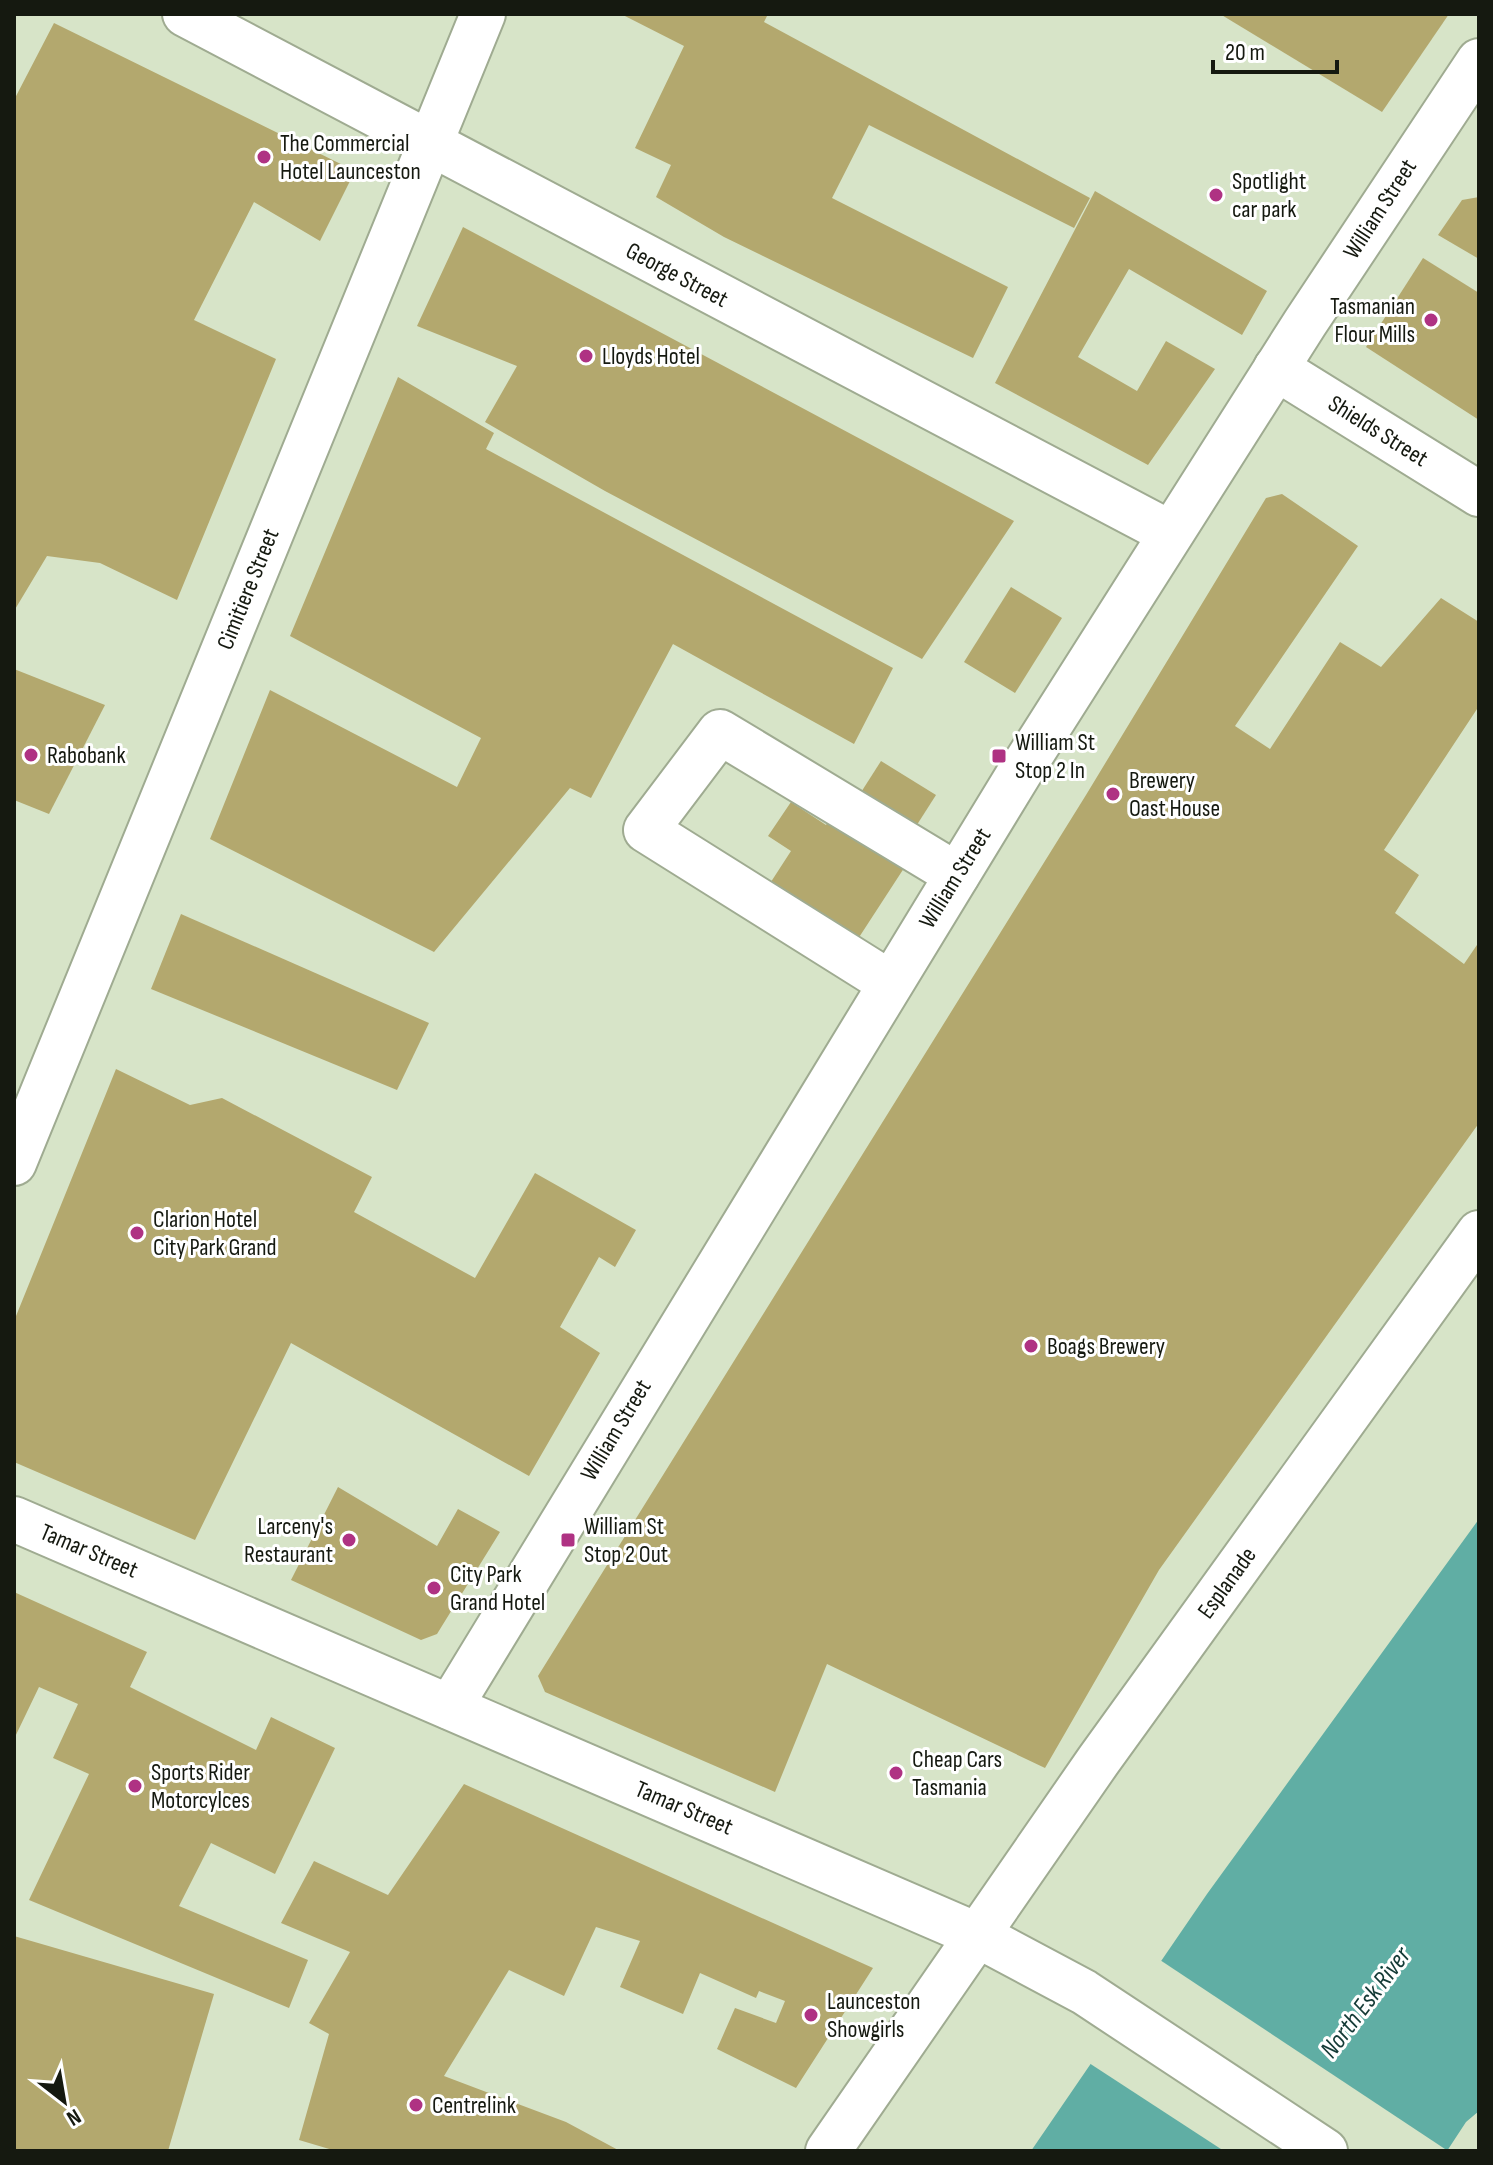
<svg xmlns="http://www.w3.org/2000/svg" width="1493" height="2165" font-family="'Sofia Sans Condensed',sans-serif">
<style>
.water{fill:#60aea4}
.pier{fill:#d7e4c8}
.building{fill:#b3a86e}
.lines{fill:none;stroke-linecap:round;stroke-linejoin:round}
.minor-casing{stroke:#9fab91;stroke-width:48}
.major-casing{stroke:#9fab91;stroke-width:48}
.minor{stroke:#fff;stroke-width:44}
.major{stroke:#fff;stroke-width:44}
.poi-dot{fill:#af3283;stroke:#fff;stroke-width:3}
.labels{text-anchor:middle;dominant-baseline:central;stroke-width:6;stroke-linejoin:round;paint-order:stroke}
.poi-label{font-size:24px;fill:#151910;stroke:#fff;text-anchor:start}
.street-label{font-size:24px;fill:#151910;stroke:#fff}
.water-label{font-size:26px;font-style:italic;fill:#143a36;stroke:#fff}
</style>
<rect width="100%" height="100%" fill="#d7e4c8"/>
<polygon class="water" points="1479,1519 1479,2111 1466,2122 1447,2151 1031,2151 1207,1894"/>
<polygon class="pier" points="1157,1958 1448,2151 1224,2151 1086,2061"/>
<g class="building">
<polygon points="621,14 768,14 764,22 1090,198 1074,228 869,125 832,198 1008,287 973,358 724,237 656,197 671,165 635,148 684,46"/>
<polygon points="1220,14 1449,14 1382,112"/>
<polygon points="54,23 355,171 320,241 254,202 194,320 276,359 177,600 100,563 47,556 14,611 14,100"/>
<polygon points="1095,191 1267,291 1242,335 1129,269 1078,357 1137,391 1166,341 1215,369 1148,465 995,383"/>
<polygon points="1479,197 1479,259 1438,235 1462,200"/>
<polygon points="463,227 1014,521 922,659 605,491 485,422 517,366 417,326"/>
<polygon points="1423,258 1479,293 1479,420 1366,347"/>
<polygon points="398,377 494,433 486,449 893,668 854,744 673,644 591,798 570,788 434,952 210,839 270,690 457,787 481,738 290,636"/>
<polygon points="1282,494 1358,546 1235,726 1270,749 1340,642 1381,667 1441,598 1479,622 1479,706 1384,850 1419,875 1395,913 1464,964 1479,942 1479,1123 1159,1570 1045,1768 827,1664 775,1792 545,1692 538,1676 1086,795 1266,498"/>
<polygon points="1011,587 1062,618 1015,693 964,662"/>
<polygon points="14,669 105,705 49,814 14,800"/>
<polygon points="881,761 936,795 913,831 858,797"/>
<polygon points="791,802 826,825 833,814 908,862 854,945 767,888 791,851 768,836"/>
<polygon points="181,914 429,1023 397,1090 151,989"/>
<polygon points="116,1069 190,1105 222,1098 372,1177 354,1212 475,1278 535,1173 636,1230 615,1267 599,1257 560,1327 600,1353 529,1476 291,1343 195,1540 14,1462 14,1321"/>
<polygon points="338,1487 437,1546 458,1509 500,1532 437,1634 421,1640 291,1580"/>
<polygon points="14,1592 147,1652 130,1687 256,1750 271,1717 335,1748 275,1874 211,1843 179,1906 308,1960 289,2008 29,1900 89,1774 53,1758 78,1704 39,1687 14,1739"/>
<polygon points="464,1784 873,1968 796,2088 717,2049 735,2008 776,2023 785,2001 759,1991 756,1998 700,1973 683,2014 620,1987 640,1941 596,1927 564,1996 509,1970 444,2076 566,2122 620,2151 336,2151 299,2140 329,2034 309,2023 350,1952 281,1923 314,1861 388,1895"/>
<polygon points="14,1936 214,1994 168,2151 14,2151"/>
</g>
<g class="lines">
<g class="minor-casing">
<g id="minor">
<polyline points="185,14 1170,533"/>
<polyline points="1276,368 1479,494"/>
<polyline points="890,983 646,830 720,732 957,875"/>
<polyline points="450,1707 1020,772 1305,323 1479,61"/>
<polyline points="828,2151 1098,1761 1479,1233"/>
</g>
</g>
<g class="major-casing">
<g id="major">
<polyline points="14,1163 483,14"/>
<polyline points="14,1519 979,1936 1084,1992 1325,2151"/>
</g>
</g>
<use href="#minor" class="minor"/>
<use href="#major" class="major"/>
</g>
<g class="poi-dot">
<circle cx="264" cy="157" r="8"/>
<circle cx="1216" cy="195" r="8"/>
<circle cx="1431" cy="320" r="8"/>
<circle cx="586" cy="356" r="8"/>
<circle cx="31" cy="755" r="8"/>
<rect x="991" y="748" width="16" height="16" rx="4"/>
<circle cx="1113" cy="794" r="8"/>
<circle cx="137" cy="1233" r="8"/>
<circle cx="1031" cy="1346" r="8"/>
<circle cx="349" cy="1540" r="8"/>
<rect x="560" y="1532" width="16" height="16" rx="4"/>
<circle cx="434" cy="1588" r="8"/>
<circle cx="896" cy="1773" r="8"/>
<circle cx="135" cy="1786" r="8"/>
<circle cx="811" cy="2015" r="8"/>
<circle cx="416" cy="2105" r="8"/>
</g>
<g class="labels">
<g class="poi-label">
<text x="280" y="143">The Commercial<tspan x="280" dy="28">Hotel Launceston</tspan></text>
<text x="1232" y="181">Spotlight<tspan x="1232" dy="28">car park</tspan></text>
<text x="1415" y="306" text-anchor="end">Tasmanian<tspan x="1415" dy="28">Flour Mills</tspan></text>
<text x="602" y="356">Lloyds Hotel</text>
<text x="1015" y="742">William St<tspan x="1015" dy="28">Stop 2 In</tspan></text>
<text x="47" y="755">Rabobank</text>
<text x="1129" y="780">Brewery<tspan x="1129" dy="28">Oast House</tspan></text>
<text x="153" y="1219">Clarion Hotel<tspan x="153" dy="28">City Park Grand</tspan></text>
<text x="1047" y="1346">Boags Brewery</text>
<text x="333" y="1526" text-anchor="end">Larceny's<tspan x="333" dy="28">Restaurant</tspan></text>
<text x="584" y="1526">William St<tspan x="584" dy="28">Stop 2 Out</tspan></text>
<text x="450" y="1574">City Park<tspan x="450" dy="28">Grand Hotel</tspan></text>
<text x="912" y="1759">Cheap Cars<tspan x="912" dy="28">Tasmania</tspan></text>
<text x="151" y="1772">Sports Rider<tspan x="151" dy="28">Motorcylces</tspan></text>
<text x="827" y="2001">Launceston<tspan x="827" dy="28">Showgirls</tspan></text>
<text x="432" y="2105">Centrelink</text>
</g>
<g class="street-label">
<text transform="translate(1380 209) rotate(-57)">William Street</text>
<text transform="translate(677 275) rotate(28)">George Street</text>
<text transform="translate(1378 431) rotate(32)">Shields Street</text>
<text transform="translate(248 589) rotate(-68)">Cimitiere Street</text>
<text transform="translate(955 878) rotate(-58)">William Street</text>
<text transform="translate(616 1430) rotate(-59)">William Street</text>
<text transform="translate(89 1551) rotate(23)">Tamar Street</text>
<text transform="translate(1227 1583) rotate(-54)">Esplanade</text>
<text transform="translate(684 1808) rotate(23)">Tamar Street</text>
</g>
<g class="water-label">
<text transform="translate(1366 2003) rotate(-53)">North Esk River</text>
</g>
</g>
<rect width="1493" height="2165" fill="none" stroke="#151910" stroke-width="32"/>
<g transform="translate(64 2101) rotate(149)" stroke="#ffffff" stroke-width="6" paint-order="stroke">
<path d="M0-6L14 30L0 20L-14 30Z" fill="#151910"/>
<text y="-12" font-size="22" font-weight="bold" text-anchor="middle" fill="#151910">N</text>
</g>
<path d="M1213 60v12h124v-12" fill="none" stroke="#151910" stroke-width="4"/>
<text x="1225" y="60" font-size="24" fill="#151910" stroke="#ffffff" stroke-width="6" paint-order="stroke">20 m</text>
</svg>
